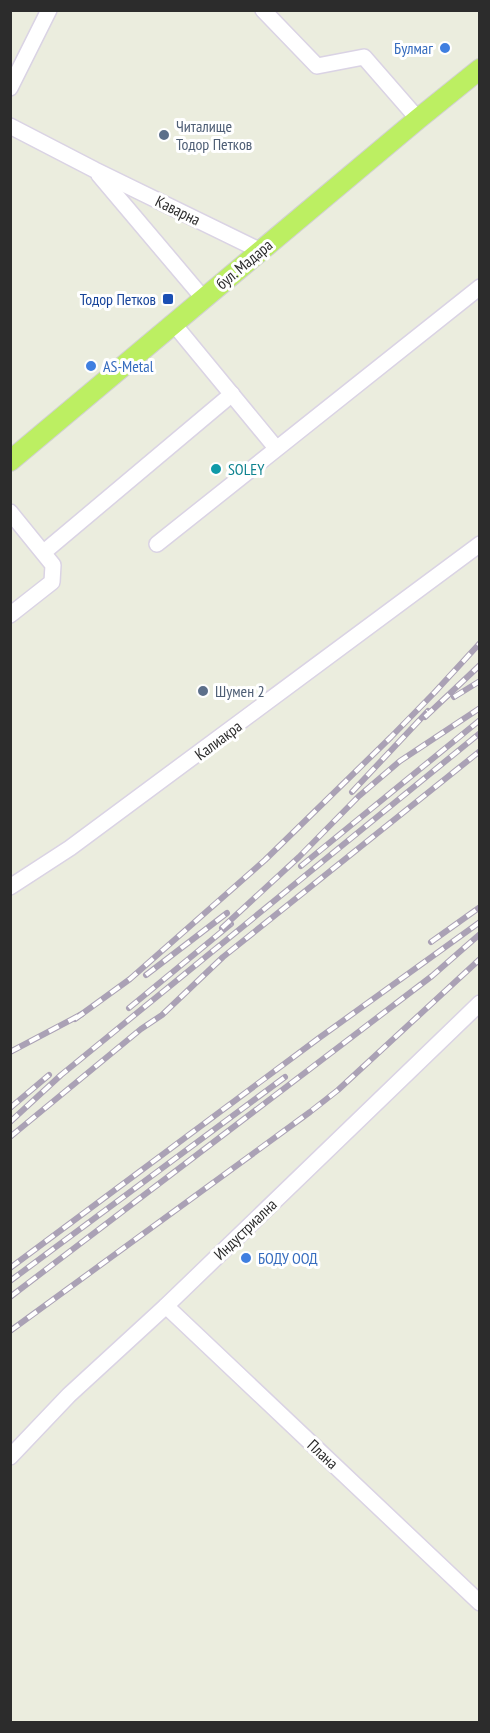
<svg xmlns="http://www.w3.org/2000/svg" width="490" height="1733" font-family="'PT Sans Narrow',sans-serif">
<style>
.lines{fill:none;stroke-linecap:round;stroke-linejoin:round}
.minor-casing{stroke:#dad3e4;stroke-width:18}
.major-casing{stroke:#d1d1d1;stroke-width:22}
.minor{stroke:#fff;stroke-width:15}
.major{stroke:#bcef62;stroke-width:20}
.rail-casing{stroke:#aaa1b5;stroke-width:6}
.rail{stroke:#fff;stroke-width:4;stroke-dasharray:11;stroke-linecap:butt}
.shop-dot{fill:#3f7fe0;stroke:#fff;stroke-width:2}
.service-dot{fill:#5c6f8a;stroke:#fff;stroke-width:2}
.transit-dot{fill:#1a4fb4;stroke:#fff;stroke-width:2}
.culture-dot{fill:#0f9aa8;stroke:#fff;stroke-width:2}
.labels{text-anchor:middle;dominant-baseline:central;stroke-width:6;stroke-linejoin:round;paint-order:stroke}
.shop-label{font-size:16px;fill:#366cbe;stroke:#fff;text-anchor:start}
.service-label{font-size:16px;fill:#4e5e75;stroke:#fff;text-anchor:start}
.street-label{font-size:16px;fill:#2c2c2c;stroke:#fff}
.transit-label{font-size:16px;fill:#164399;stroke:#fff;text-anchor:end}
.culture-label{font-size:16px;fill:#0d838f;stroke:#fff;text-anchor:start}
</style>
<rect width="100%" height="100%" fill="#ebedde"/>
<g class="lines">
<g class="minor-casing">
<g id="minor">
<polyline points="263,10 317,66 364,57 418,119"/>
<polyline points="10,88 49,10"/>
<polyline points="10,126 95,170 261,251"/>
<polyline points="99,175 203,298"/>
<polyline points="173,323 276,448"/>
<polyline points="10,512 53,565 52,582 10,615"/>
<polyline points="157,544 480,287"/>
<polyline points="44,552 232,394"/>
<polyline points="10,887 70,848 480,544"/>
<polyline points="166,1306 480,1603"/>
<polyline points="10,1457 69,1395 166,1306 480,1003"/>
</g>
</g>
<g class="major-casing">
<polyline id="major" points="10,461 418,119 480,69"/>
</g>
<use href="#minor" class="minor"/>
<use href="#major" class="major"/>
<g class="rail-casing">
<g id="rail">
<polyline points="454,697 480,681"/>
<polyline points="425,717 480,665"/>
<polyline points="352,792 428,711"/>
<polyline points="301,866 480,720"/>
<polyline points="222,928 299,857 359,796 400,761 480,708"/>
<polyline points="431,942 480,907"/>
<polyline points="146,975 227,913"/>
<polyline points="129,1008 231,924"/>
<polyline points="75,1019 130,979 265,860 391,737 434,693 480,643"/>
<polyline points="10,1052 82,1014"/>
<polyline points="10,1108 49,1075"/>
<polyline points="10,1122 61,1075 480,733"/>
<polyline points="10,1137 141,1029 162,1015 223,957 480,751"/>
<polyline points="10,1268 319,1038 480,922"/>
<polyline points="10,1281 285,1077"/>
<polyline points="10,1297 432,976 480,934"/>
<polyline points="10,1331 310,1112 338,1090 480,959"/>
</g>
</g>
<use href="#rail" class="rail"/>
</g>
<g class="shop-dot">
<circle cx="445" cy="48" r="6"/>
<circle cx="91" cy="366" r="6"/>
<circle cx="246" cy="1258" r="6"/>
</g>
<g class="service-dot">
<circle cx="164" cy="135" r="6"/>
<circle cx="203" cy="691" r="6"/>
</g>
<rect class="transit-dot" x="162" y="293" width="12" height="12" rx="3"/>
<circle class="culture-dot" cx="216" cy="469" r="6"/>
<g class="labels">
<g class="shop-label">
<text x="433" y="48" text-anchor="end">Булмаг</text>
<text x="103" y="366">AS-Metal</text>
<text x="258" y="1258">БОДУ ООД</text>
</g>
<g class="service-label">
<text x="176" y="126">Читалище<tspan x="176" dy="18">Тодор Петков</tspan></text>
<text x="215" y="691">Шумен 2</text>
</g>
<g class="street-label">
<text transform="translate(178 210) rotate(26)">Каварна</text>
<text transform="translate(244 264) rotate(-40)">бул. Мадара</text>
<text transform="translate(218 740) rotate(-37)">Калиакра</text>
<text transform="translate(245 1229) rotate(-44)">Индустриална</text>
<text transform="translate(323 1454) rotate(43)">Плана</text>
</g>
<g class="transit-label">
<text x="156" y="299">Тодор Петков</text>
</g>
<g class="culture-label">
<text x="228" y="469">SOLEY</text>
</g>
</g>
<rect width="490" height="1733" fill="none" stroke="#2c2c2c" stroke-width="24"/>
</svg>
